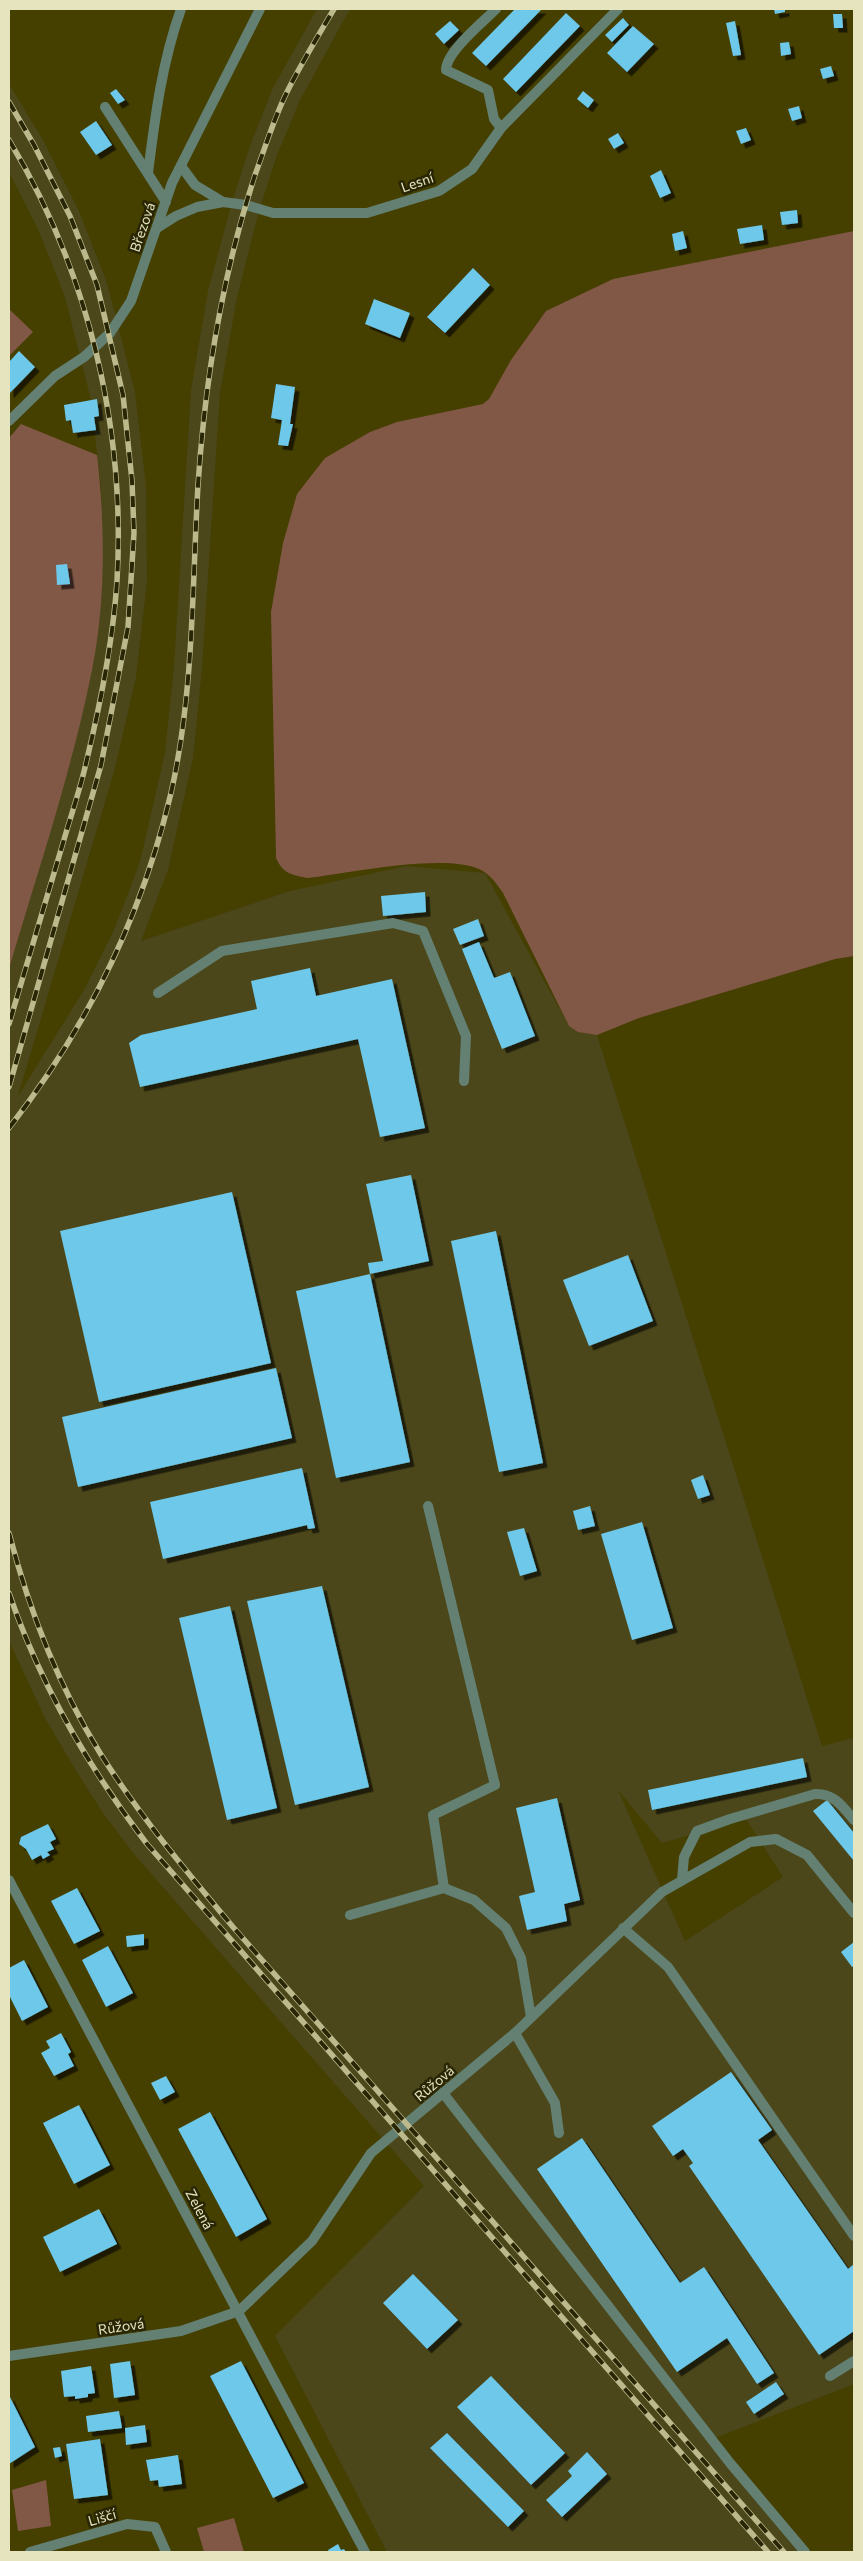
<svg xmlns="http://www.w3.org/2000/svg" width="863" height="2561" font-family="Commissioner,sans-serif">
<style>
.built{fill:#4b471a;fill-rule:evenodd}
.green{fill:#815846}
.building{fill:#6ec8e9;filter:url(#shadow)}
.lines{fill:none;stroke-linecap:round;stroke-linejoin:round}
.service{stroke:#638072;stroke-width:10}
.minor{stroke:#638072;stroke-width:10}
.rail-casing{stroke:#bcb98d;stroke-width:5.5}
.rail{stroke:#292605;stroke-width:4;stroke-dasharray:11;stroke-linecap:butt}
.labels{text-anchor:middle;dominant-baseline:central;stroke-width:5;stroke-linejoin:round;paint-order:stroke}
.street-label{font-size:14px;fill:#e6e4be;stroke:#292605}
</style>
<defs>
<filter id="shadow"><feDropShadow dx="4.5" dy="4.5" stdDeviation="0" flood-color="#0009"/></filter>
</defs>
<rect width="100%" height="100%" fill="#453f00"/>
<path class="built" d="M317 9H350L300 100 277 155 259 211 237 297 220 393 202 668 193 758 168 870 141 941 290 891 406 866 485 873 569 1026 597 1035 822 1746 854 1738V2384L718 2437 705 2436 806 2552H387L275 2336 424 2186 134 1854 103 1813 75 1769 45 1718 9 1641V969L72 757 101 489 91 400 65 297 38 229 9 172V84L43 140 79 211 107 283 135 392 146 487 147 582 136 677 115 768 18 1096 84 990 114 930 140 862 165 753 174 666 191 390 208 291 232 202 250 146 273 88ZM618 1790 662 1843 746 1819 783 1877 685 1941Z"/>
<g class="green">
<path d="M854 231V956L835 959 639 1018 597 1035 578 1032 569 1026 503 893C497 884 490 874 479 869 444 853 348 873 308 878 292 875 283 874 276 858L271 612 283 543 297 494 325 458 370 432 397 422 483 404 489 399 511 360 546 311 613 279Z"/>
<polygon points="9,309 33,332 9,356"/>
<path d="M21 424 97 455C105 525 106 600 92 670 72 771 38 870 9 969V438Z"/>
<polygon points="46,2480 51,2526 18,2531 12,2490"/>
<polygon points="234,2518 244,2552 204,2552 197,2528"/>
</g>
<g class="building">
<polygon points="515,9 542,9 486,66 472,53"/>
<polygon points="774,9 785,9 785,12 775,14"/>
<polygon points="566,13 580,26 516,92 503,79"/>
<polygon points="833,14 842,14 843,28 834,28"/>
<polygon points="623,18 629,25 612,42 605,35"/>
<polygon points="450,21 459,30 444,44 435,34"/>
<polygon points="735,21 741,55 733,56 726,23"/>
<polygon points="633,26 654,44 627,72 607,53"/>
<polygon points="789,42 791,54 781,56 780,43"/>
<polygon points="831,66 834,76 823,79 820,69"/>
<polygon points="116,89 125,100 118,104 110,93"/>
<polygon points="583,91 594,100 588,108 577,99"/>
<polygon points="799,106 802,118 792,121 788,109"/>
<polygon points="96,121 112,145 96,155 80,132"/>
<polygon points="746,128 751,140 741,144 736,131"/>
<polygon points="618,133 624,143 614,149 608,139"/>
<polygon points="661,170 671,193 660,198 650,176"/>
<polygon points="797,210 798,223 782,225 780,212"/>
<polygon points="762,225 764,240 740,244 737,229"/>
<polygon points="683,231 687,248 675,251 672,234"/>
<polygon points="473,268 490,285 445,333 427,317"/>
<polygon points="374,299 410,313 400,338 365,324"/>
<polygon points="19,351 35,367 9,394 9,362"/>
<polygon points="276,384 295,387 290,424 293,424 288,446 278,445 282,420 271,418"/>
<polygon points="97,399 99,416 94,417 96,430 73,433 71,420 66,421 64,405"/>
<polygon points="67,564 70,584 57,585 56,565"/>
<polygon points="425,892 426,912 383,916 381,896"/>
<polygon points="478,919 484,936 460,945 453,929"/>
<polygon points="479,942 494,978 510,972 535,1036 502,1049 462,949"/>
<polygon points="310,968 316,996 392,979 425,1128 380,1137 358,1039 140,1087 129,1043 141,1035 257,1009 251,981"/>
<polygon points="411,1175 429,1261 370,1274 368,1263 383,1261 366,1184"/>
<polygon points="232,1192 271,1363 99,1402 60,1231"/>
<polygon points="496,1231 543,1463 499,1472 451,1241"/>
<polygon points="628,1255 653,1321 589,1346 563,1280"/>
<polygon points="370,1274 410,1462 336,1478 296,1291"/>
<polygon points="276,1368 292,1438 78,1487 62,1417"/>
<polygon points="302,1468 315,1528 308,1529 307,1525 163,1559 150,1502"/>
<polygon points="703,1475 710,1495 698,1499 691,1480"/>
<polygon points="590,1506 595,1526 578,1530 573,1511"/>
<polygon points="642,1522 673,1628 632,1640 601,1534"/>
<polygon points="524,1528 537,1571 520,1576 507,1532"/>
<polygon points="322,1586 369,1787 295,1805 247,1601"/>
<polygon points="230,1606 277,1808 227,1820 179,1618"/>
<polygon points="803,1758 807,1777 652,1810 648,1790"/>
<polygon points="557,1798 580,1900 564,1904 567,1921 527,1930 519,1896 535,1892 516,1808"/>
<polygon points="827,1800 854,1833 854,1861 813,1811"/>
<polygon points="48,1824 56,1839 50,1842 54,1849 47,1852 50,1855 43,1859 41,1855 32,1860 26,1849 19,1844 21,1837"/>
<polygon points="77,1888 100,1931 74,1944 51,1901"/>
<polygon points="144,1934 144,1945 127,1947 126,1936"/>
<polygon points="854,1942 854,1966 852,1967 841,1952"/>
<polygon points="108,1946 133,1993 106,2007 82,1960"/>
<polygon points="24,1960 48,2007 22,2021 9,1995 9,1968"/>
<polygon points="61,2033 71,2052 68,2054 74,2066 54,2076 41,2053 50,2048 46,2041"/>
<polygon points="731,2072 772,2130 758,2140 848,2269 854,2264 854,2331 819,2355 689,2166 693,2163 683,2149 673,2156 652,2126"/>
<polygon points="166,2076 175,2092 160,2100 151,2083"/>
<polygon points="79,2105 110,2165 74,2184 43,2123"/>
<polygon points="210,2112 267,2219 236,2237 178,2129"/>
<polygon points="582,2138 680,2283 704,2267 774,2373 757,2384 727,2338 677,2372 537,2169"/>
<polygon points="99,2209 117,2244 60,2272 43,2237"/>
<polygon points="413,2274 458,2320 427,2349 383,2303"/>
<polygon points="130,2361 135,2395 114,2398 110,2364"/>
<polygon points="241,2361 304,2483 273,2498 210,2376"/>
<polygon points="91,2366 95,2393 88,2394 88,2397 75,2399 75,2396 64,2397 61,2371"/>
<polygon points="491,2376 565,2453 531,2485 457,2407"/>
<polygon points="776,2382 784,2394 754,2414 746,2402"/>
<polygon points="9,2395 35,2447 9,2464"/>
<polygon points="119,2411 122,2428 88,2432 86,2416"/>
<polygon points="145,2425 147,2442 126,2445 125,2428"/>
<polygon points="447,2433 524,2511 508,2527 430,2448"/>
<polygon points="100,2439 108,2495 74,2499 66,2444"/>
<polygon points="60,2447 62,2456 55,2458 53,2448"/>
<polygon points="587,2452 607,2474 562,2517 546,2500 572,2476 568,2471"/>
<polygon points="178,2455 182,2484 159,2487 158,2480 150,2481 146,2460"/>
<polygon points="338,2544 341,2550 344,2549 346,2552 329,2552 328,2550"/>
</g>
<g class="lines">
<g class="service">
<path d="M496 9C483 22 446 52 446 70L488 90 494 119 501 128"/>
<polyline points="105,107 166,202"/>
<polyline points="181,166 195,185 223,202"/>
<path d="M148 173C155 117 162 62 181 9"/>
<polyline points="158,993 222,951 393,923 423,931 466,1036 464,1081"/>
<polyline points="428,1506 495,1785 433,1815 444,1888"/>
<path d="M682 1880 684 1857 697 1831 730 1819 815 1794C834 1793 843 1807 854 1820"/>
<polyline points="350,1915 444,1888 474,1900 506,1928 521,1958 531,2017"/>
<polyline points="623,1928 668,1967 854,2236"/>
<polyline points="515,2033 555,2103 559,2133"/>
<polyline points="443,2093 730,2463 805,2552"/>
<polyline points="830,2376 854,2361"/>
</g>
<g class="minor">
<polyline points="157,228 176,216 197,207 223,202 246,205 273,213 367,213 439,191 472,169 501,128 618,9"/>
<polyline points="9,421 55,376 84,357 110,333 131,301 172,183 260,9"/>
<polyline points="9,1880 365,2552"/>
<polyline points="9,2356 181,2331 239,2311 312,2241 371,2153 515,2033 662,1892 750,1842 776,1839 807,1855 854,1913"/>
<polyline points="30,2552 127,2524 155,2527 166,2552"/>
</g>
<g class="rail-casing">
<g id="rail">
<polyline points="9,102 34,145 70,216 97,285 123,395 132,481 134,533 128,627 101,765 9,1087"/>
<path d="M9 140C88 271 126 428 117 581 113 641 101 701 87 759 81 787 71 815 63 843 45 903 27 964 9 1024"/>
<path d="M9 1128C86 1029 142 916 171 793 194 692 192 588 198 485 205 380 222 276 255 175 265 148 274 118 287 92 301 64 318 36 334 9"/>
<path d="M9 1533C29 1610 58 1685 100 1753 139 1815 186 1871 233 1927L784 2552"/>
<path d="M9 1593C40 1684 88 1767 147 1844L768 2552"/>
</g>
</g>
<use href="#rail" class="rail"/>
</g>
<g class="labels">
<g class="street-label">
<text transform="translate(417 182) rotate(-19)">Lesní</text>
<text transform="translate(142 227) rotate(-71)">Březová</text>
<text transform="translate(434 2083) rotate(-40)">Růžová</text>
<text transform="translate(200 2209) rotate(62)">Zelená</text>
<text transform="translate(121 2326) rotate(-8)">Růžová</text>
<text transform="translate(102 2517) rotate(-16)">Liščí</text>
</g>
</g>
<rect width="863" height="2561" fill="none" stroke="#e6e4be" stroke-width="20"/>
</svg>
